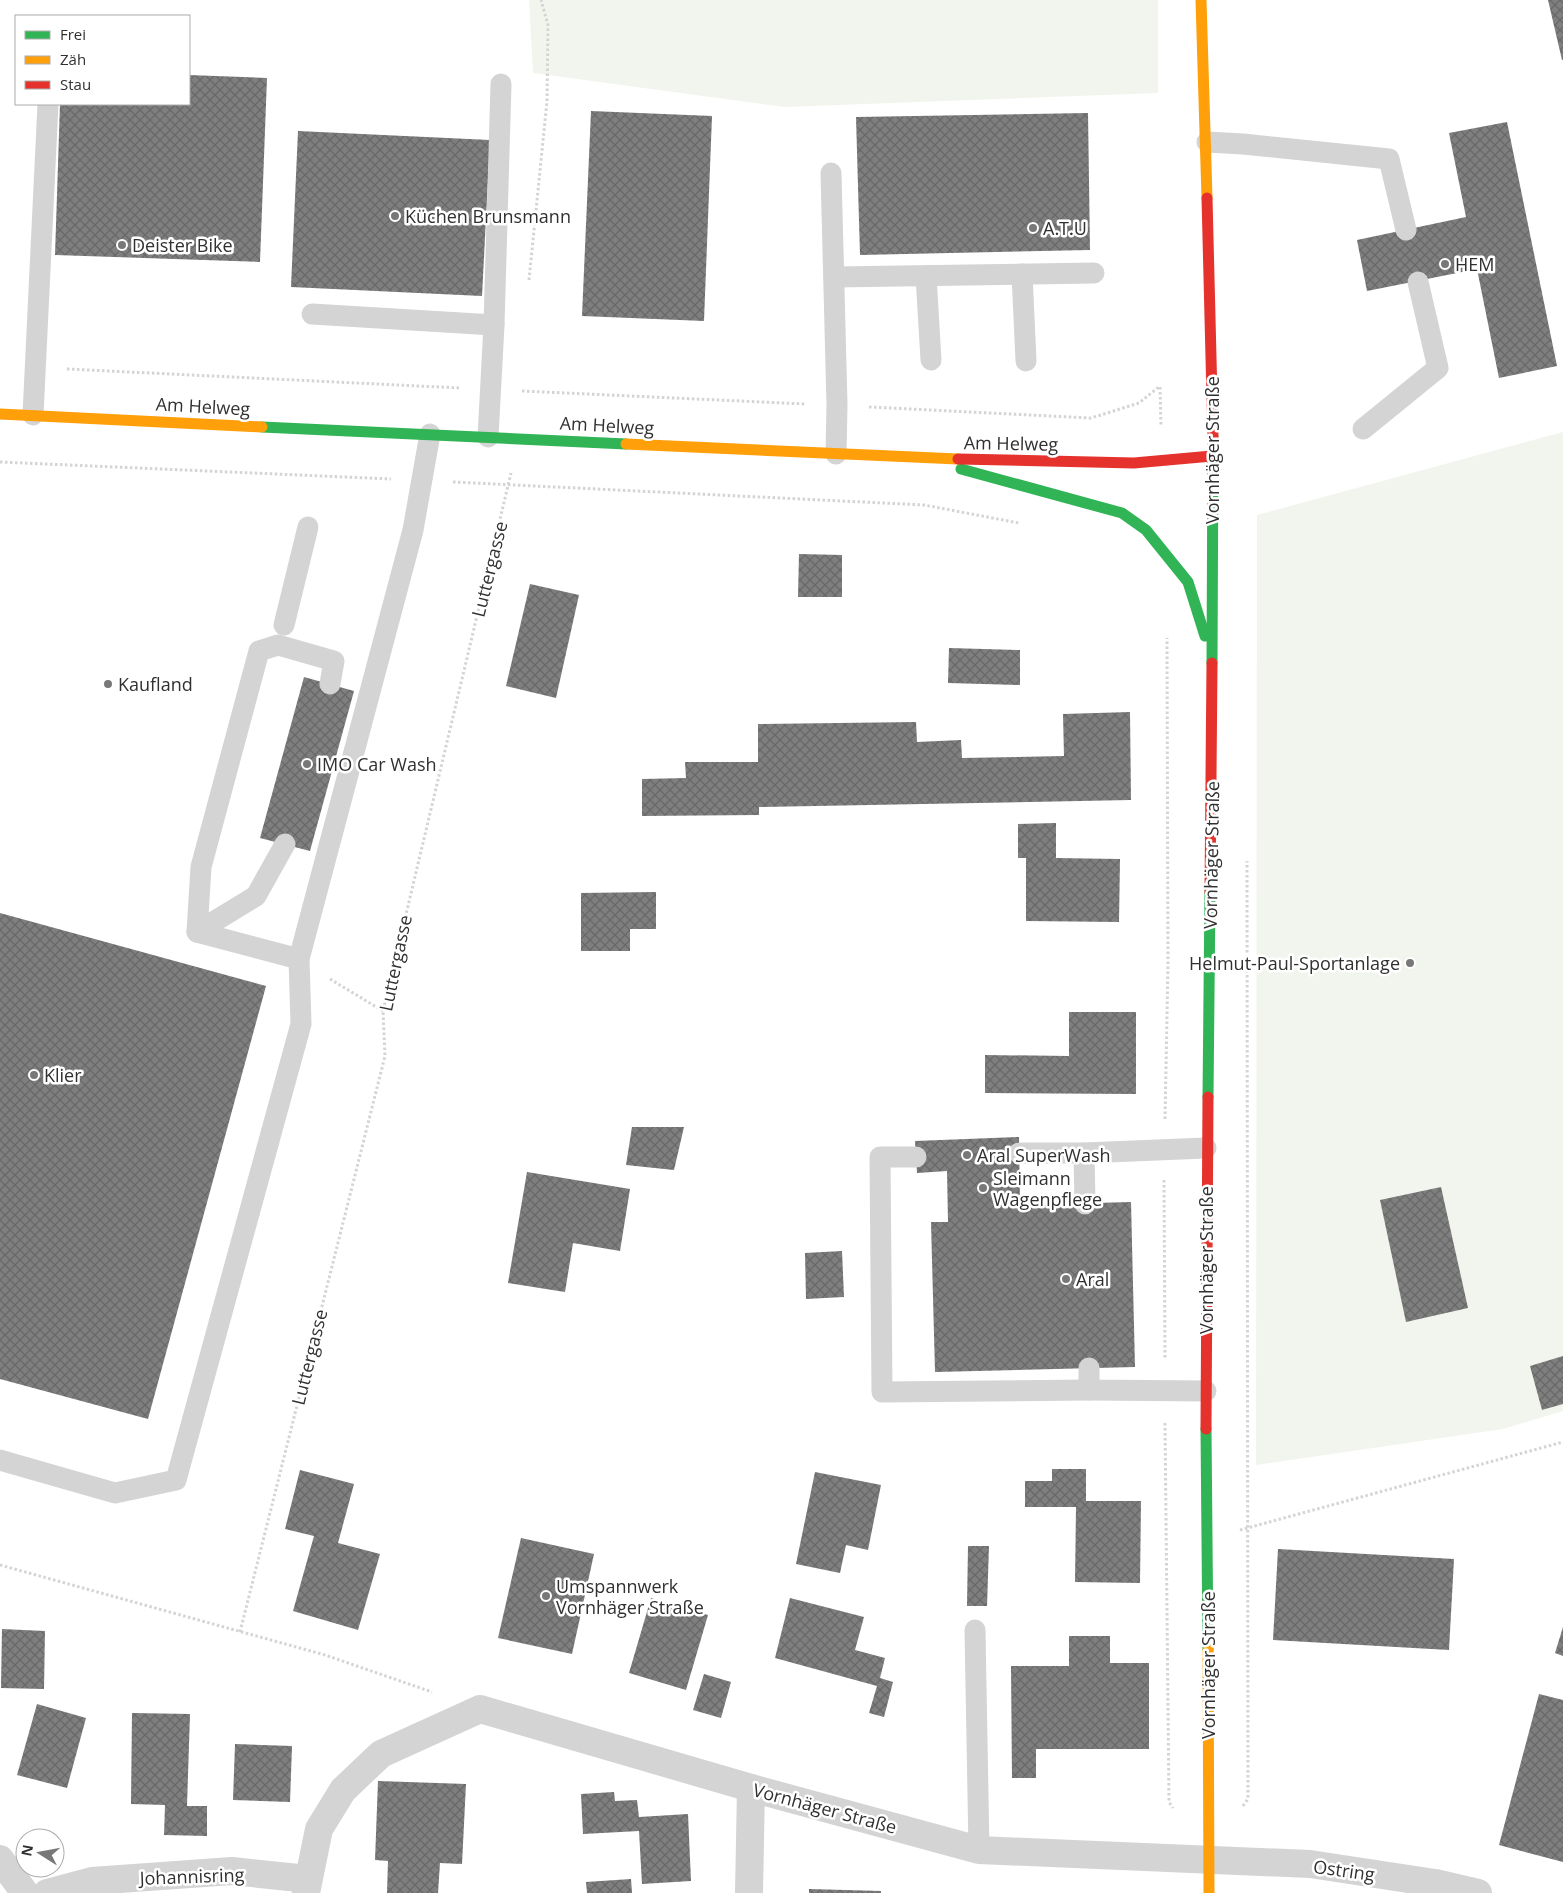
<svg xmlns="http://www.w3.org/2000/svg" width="1563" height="1893" font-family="'Open Sans',sans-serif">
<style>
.grass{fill:#f2f5ed}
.building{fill:url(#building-cross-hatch)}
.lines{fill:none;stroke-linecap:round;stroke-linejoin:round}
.path{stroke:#d4d4d4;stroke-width:3;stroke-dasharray:2.5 2.5;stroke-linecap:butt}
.lane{stroke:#d4d4d4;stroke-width:21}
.street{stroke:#d4d4d4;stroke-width:28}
.fast{stroke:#30b455;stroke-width:11}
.slow{stroke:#ff9f0a;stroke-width:11}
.jam{stroke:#e5322d;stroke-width:11}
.poi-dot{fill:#787878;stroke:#fff;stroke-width:2}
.labels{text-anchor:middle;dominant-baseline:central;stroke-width:5;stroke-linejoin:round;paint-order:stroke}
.poi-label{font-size:18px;fill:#303030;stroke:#fff;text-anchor:start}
.street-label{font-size:18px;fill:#303030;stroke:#fff}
</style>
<defs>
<pattern id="building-cross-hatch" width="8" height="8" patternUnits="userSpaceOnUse" patternTransform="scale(1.25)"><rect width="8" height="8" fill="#7f7f7f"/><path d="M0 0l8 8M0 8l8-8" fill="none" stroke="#686868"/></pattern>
</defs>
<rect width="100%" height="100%" fill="#fff"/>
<g class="grass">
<polygon points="529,0 1158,0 1158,93 785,107 533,73"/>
<polygon points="1563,432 1563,1411 1503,1429 1256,1465 1257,515"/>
</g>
<g class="building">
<polygon points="1548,0 1563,0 1563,60 1562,60"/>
<polygon points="189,75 267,78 260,262 55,255 60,104 189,104"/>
<polygon points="591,111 712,116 704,321 582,316"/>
<polygon points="1088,113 1090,250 860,255 856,117"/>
<polygon points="1507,122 1557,366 1499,378 1477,269 1367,291 1357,240 1466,217 1449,133"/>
<polygon points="298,131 490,140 482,296 291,287"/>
<polygon points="799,554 842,555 842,597 798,597"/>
<polygon points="530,584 579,595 556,698 506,686"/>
<polygon points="949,648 1020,650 1020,685 948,683"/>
<polygon points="304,677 354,691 310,851 260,838"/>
<polygon points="1130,712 1131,800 759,807 759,815 642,816 642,779 686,778 685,762 758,762 758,724 916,722 917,742 961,740 962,758 1064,756 1063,714"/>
<polygon points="1056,823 1056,858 1120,859 1119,922 1026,921 1026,858 1018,858 1018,824"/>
<polygon points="656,892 656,929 630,929 630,951 581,951 581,893"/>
<polygon points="0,913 266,986 148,1419 0,1379"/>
<polygon points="1069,1012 1136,1012 1136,1094 985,1093 985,1055 1069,1056"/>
<polygon points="632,1127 684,1127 674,1170 626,1165"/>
<polygon points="1019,1137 1020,1205 1131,1202 1135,1367 935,1372 931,1222 948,1222 947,1171 917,1173 915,1141"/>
<polygon points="527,1172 630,1189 620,1251 573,1243 565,1292 508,1283"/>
<polygon points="1441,1187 1468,1308 1406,1322 1380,1200"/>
<polygon points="842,1251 844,1297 806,1299 805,1253"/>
<polygon points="1563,1356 1563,1404 1542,1410 1530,1366"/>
<polygon points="1052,1469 1086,1469 1086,1501 1141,1501 1140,1583 1075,1582 1076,1507 1025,1507 1025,1481 1052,1481"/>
<polygon points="300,1470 354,1484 338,1543 380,1554 358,1630 293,1611 314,1536 285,1529"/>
<polygon points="815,1472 881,1485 868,1550 846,1545 840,1573 796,1564"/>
<polygon points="521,1538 594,1554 572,1654 498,1638"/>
<polygon points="968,1546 989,1546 987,1606 967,1606"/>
<polygon points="1278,1549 1454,1559 1449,1650 1273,1640"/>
<polygon points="651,1598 708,1615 686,1690 629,1673"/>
<polygon points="790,1598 864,1617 855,1650 885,1658 880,1678 893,1682 884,1717 869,1713 877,1686 775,1658"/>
<polygon points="1563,1627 1563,1656 1555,1653"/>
<polygon points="2,1629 45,1631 44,1689 1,1688"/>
<polygon points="1069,1636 1110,1636 1110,1663 1149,1663 1149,1749 1036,1749 1036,1778 1012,1778 1011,1666 1069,1666"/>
<polygon points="704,1674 731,1682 721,1718 693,1710"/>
<polygon points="1539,1694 1563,1700 1563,1862 1499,1845"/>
<polygon points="37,1704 86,1718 67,1788 17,1775"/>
<polygon points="132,1713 190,1714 187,1806 207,1806 207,1836 164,1835 165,1805 131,1804"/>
<polygon points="235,1744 292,1746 290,1802 233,1800"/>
<polygon points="378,1781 466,1784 462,1864 440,1863 438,1893 387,1893 388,1861 375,1860"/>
<polygon points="614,1792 615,1801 637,1800 639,1817 688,1814 691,1881 642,1884 639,1831 583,1834 581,1794"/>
<polygon points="631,1879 632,1893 587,1893 586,1882"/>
<polygon points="809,1889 881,1891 881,1893 809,1893"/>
</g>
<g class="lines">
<g class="path">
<polyline points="529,280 547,101 548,25 541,0"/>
<polyline points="67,369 460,388"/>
<polyline points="1160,387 1161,426"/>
<polyline points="522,391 805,404"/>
<polyline points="869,407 1091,418 1139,403 1160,386"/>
<polyline points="0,462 391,479"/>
<polyline points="453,482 924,505 1019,523"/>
<polyline points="330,979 383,1011"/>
<polyline points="1165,1119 1168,964 1167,638"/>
<polyline points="1164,1180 1165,1359"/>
<polyline points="1165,1423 1169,1802 1173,1808"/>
<polyline points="1240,1530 1563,1442"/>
<polyline points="0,1565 325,1655 432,1692"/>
<polyline points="240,1632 385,1056 383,1011 511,473"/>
<polyline points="1243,1806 1248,1799 1247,861"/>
</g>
<g class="lane">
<polyline points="1207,142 1243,144 1389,159 1406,230"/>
<polyline points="831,173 837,405 836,454"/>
<polyline points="1022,274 1026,361"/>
<polyline points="926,276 931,360"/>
<polyline points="834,277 1094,273"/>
<polyline points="312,314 494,325 488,437"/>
<polyline points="494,325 501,84"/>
<polyline points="33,415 48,104"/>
<polyline points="1363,429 1438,368 1418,282"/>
<polyline points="284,625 308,527"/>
<polyline points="285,844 256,896 197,932 201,867 259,651 278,645 334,661 330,684"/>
<polyline points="197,932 299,959 413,530 430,434"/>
<polyline points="1019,1153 1084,1153"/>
<polyline points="916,1157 880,1157 882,1392 1089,1390"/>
<polyline points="1085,1204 1084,1153 1206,1148"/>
<polyline points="1089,1368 1089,1390 1206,1391"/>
<polyline points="0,1460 115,1493 176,1480 301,1024 299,959"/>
<polyline points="975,1630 979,1850"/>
</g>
<g class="street">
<polyline points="0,1859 25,1893"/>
<polyline points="47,1893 92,1881 232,1871 308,1879"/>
<polyline points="306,1893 319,1829 343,1790 381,1754 480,1709 751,1788 979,1850 1310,1864 1435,1883 1478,1893"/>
<polyline points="749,1893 751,1788"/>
</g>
<g class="fast">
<polyline points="262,427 626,444"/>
<polyline points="961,469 1122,513 1146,530 1188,582 1205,636"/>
<polyline points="1212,663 1213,437"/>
<polyline points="1208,1097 1210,892"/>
<polyline points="1206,1429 1208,1650"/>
</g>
<g class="slow">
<polyline points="1201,0 1207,198"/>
<polyline points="0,414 262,427"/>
<polyline points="626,444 958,459"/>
<polyline points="1208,1650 1209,1893"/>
</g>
<g class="jam">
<polyline points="1207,198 1213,437"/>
<polyline points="958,459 1134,463 1212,456"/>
<polyline points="1210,892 1212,663"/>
<polyline points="1206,1429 1208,1097"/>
</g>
</g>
<g class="poi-dot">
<circle cx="395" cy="216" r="5"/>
<circle cx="1033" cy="228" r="5"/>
<circle cx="122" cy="245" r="5"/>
<circle cx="1445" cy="264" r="5"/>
<circle cx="108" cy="684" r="5"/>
<circle cx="307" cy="764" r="5"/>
<circle cx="1410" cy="963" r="5"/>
<circle cx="34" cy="1075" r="5"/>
<circle cx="967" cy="1155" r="5"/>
<circle cx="983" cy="1188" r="5"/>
<circle cx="1066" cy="1279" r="5"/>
<circle cx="546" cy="1596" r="5"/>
</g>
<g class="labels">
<g class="poi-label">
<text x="405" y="216">Küchen Brunsmann</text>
<text x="1043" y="228">A.T.U</text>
<text x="132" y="245">Deister Bike</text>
<text x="1455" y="264">HEM</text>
<text x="118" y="684">Kaufland</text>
<text x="317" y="764">IMO Car Wash</text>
<text x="1400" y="963" text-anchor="end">Helmut-Paul-Sportanlage</text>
<text x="44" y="1075">Klier</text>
<text x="977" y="1155">Aral SuperWash</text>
<text x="993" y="1178">Sleimann<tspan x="993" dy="21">Wagenpflege</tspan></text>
<text x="1076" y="1279">Aral</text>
<text x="556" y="1586">Umspannwerk<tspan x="556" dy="21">Vornhäger Straße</tspan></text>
</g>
<g class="street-label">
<text transform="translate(203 406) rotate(3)">Am Helweg</text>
<text transform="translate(607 425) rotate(3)">Am Helweg</text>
<text transform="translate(1011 443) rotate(1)">Am Helweg</text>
<text transform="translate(1212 450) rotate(-90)">Vornhäger Straße</text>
<text transform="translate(489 569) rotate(-76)">Luttergasse</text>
<text transform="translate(1211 855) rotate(-89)">Vornhäger Straße</text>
<text transform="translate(395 963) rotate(-78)">Luttergasse</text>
<text transform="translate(1206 1260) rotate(-90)">Vornhäger Straße</text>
<text transform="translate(309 1357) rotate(-76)">Luttergasse</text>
<text transform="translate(1208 1665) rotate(-90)">Vornhäger Straße</text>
<text transform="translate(825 1808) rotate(15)">Vornhäger Straße</text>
<text transform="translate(1344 1870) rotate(8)">Ostring</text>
<text transform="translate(192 1876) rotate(-2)">Johannisring</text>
</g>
</g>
<rect x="15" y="15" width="175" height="90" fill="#ffffff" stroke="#acacac"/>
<rect x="25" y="31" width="25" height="8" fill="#30b455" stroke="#acacac"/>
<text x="60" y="40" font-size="15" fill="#303030">Frei</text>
<rect x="25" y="56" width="25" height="8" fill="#ff9f0a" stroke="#acacac"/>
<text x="60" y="65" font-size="15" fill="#303030">Zäh</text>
<rect x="25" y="81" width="25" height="8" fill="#e5322d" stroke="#acacac"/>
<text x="60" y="90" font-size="15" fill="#303030">Stau</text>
<g transform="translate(40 1853) rotate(281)"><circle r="24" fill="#ffffff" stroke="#acacac"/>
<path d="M0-4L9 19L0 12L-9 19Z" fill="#787878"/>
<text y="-8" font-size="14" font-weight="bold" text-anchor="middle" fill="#303030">N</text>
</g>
</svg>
